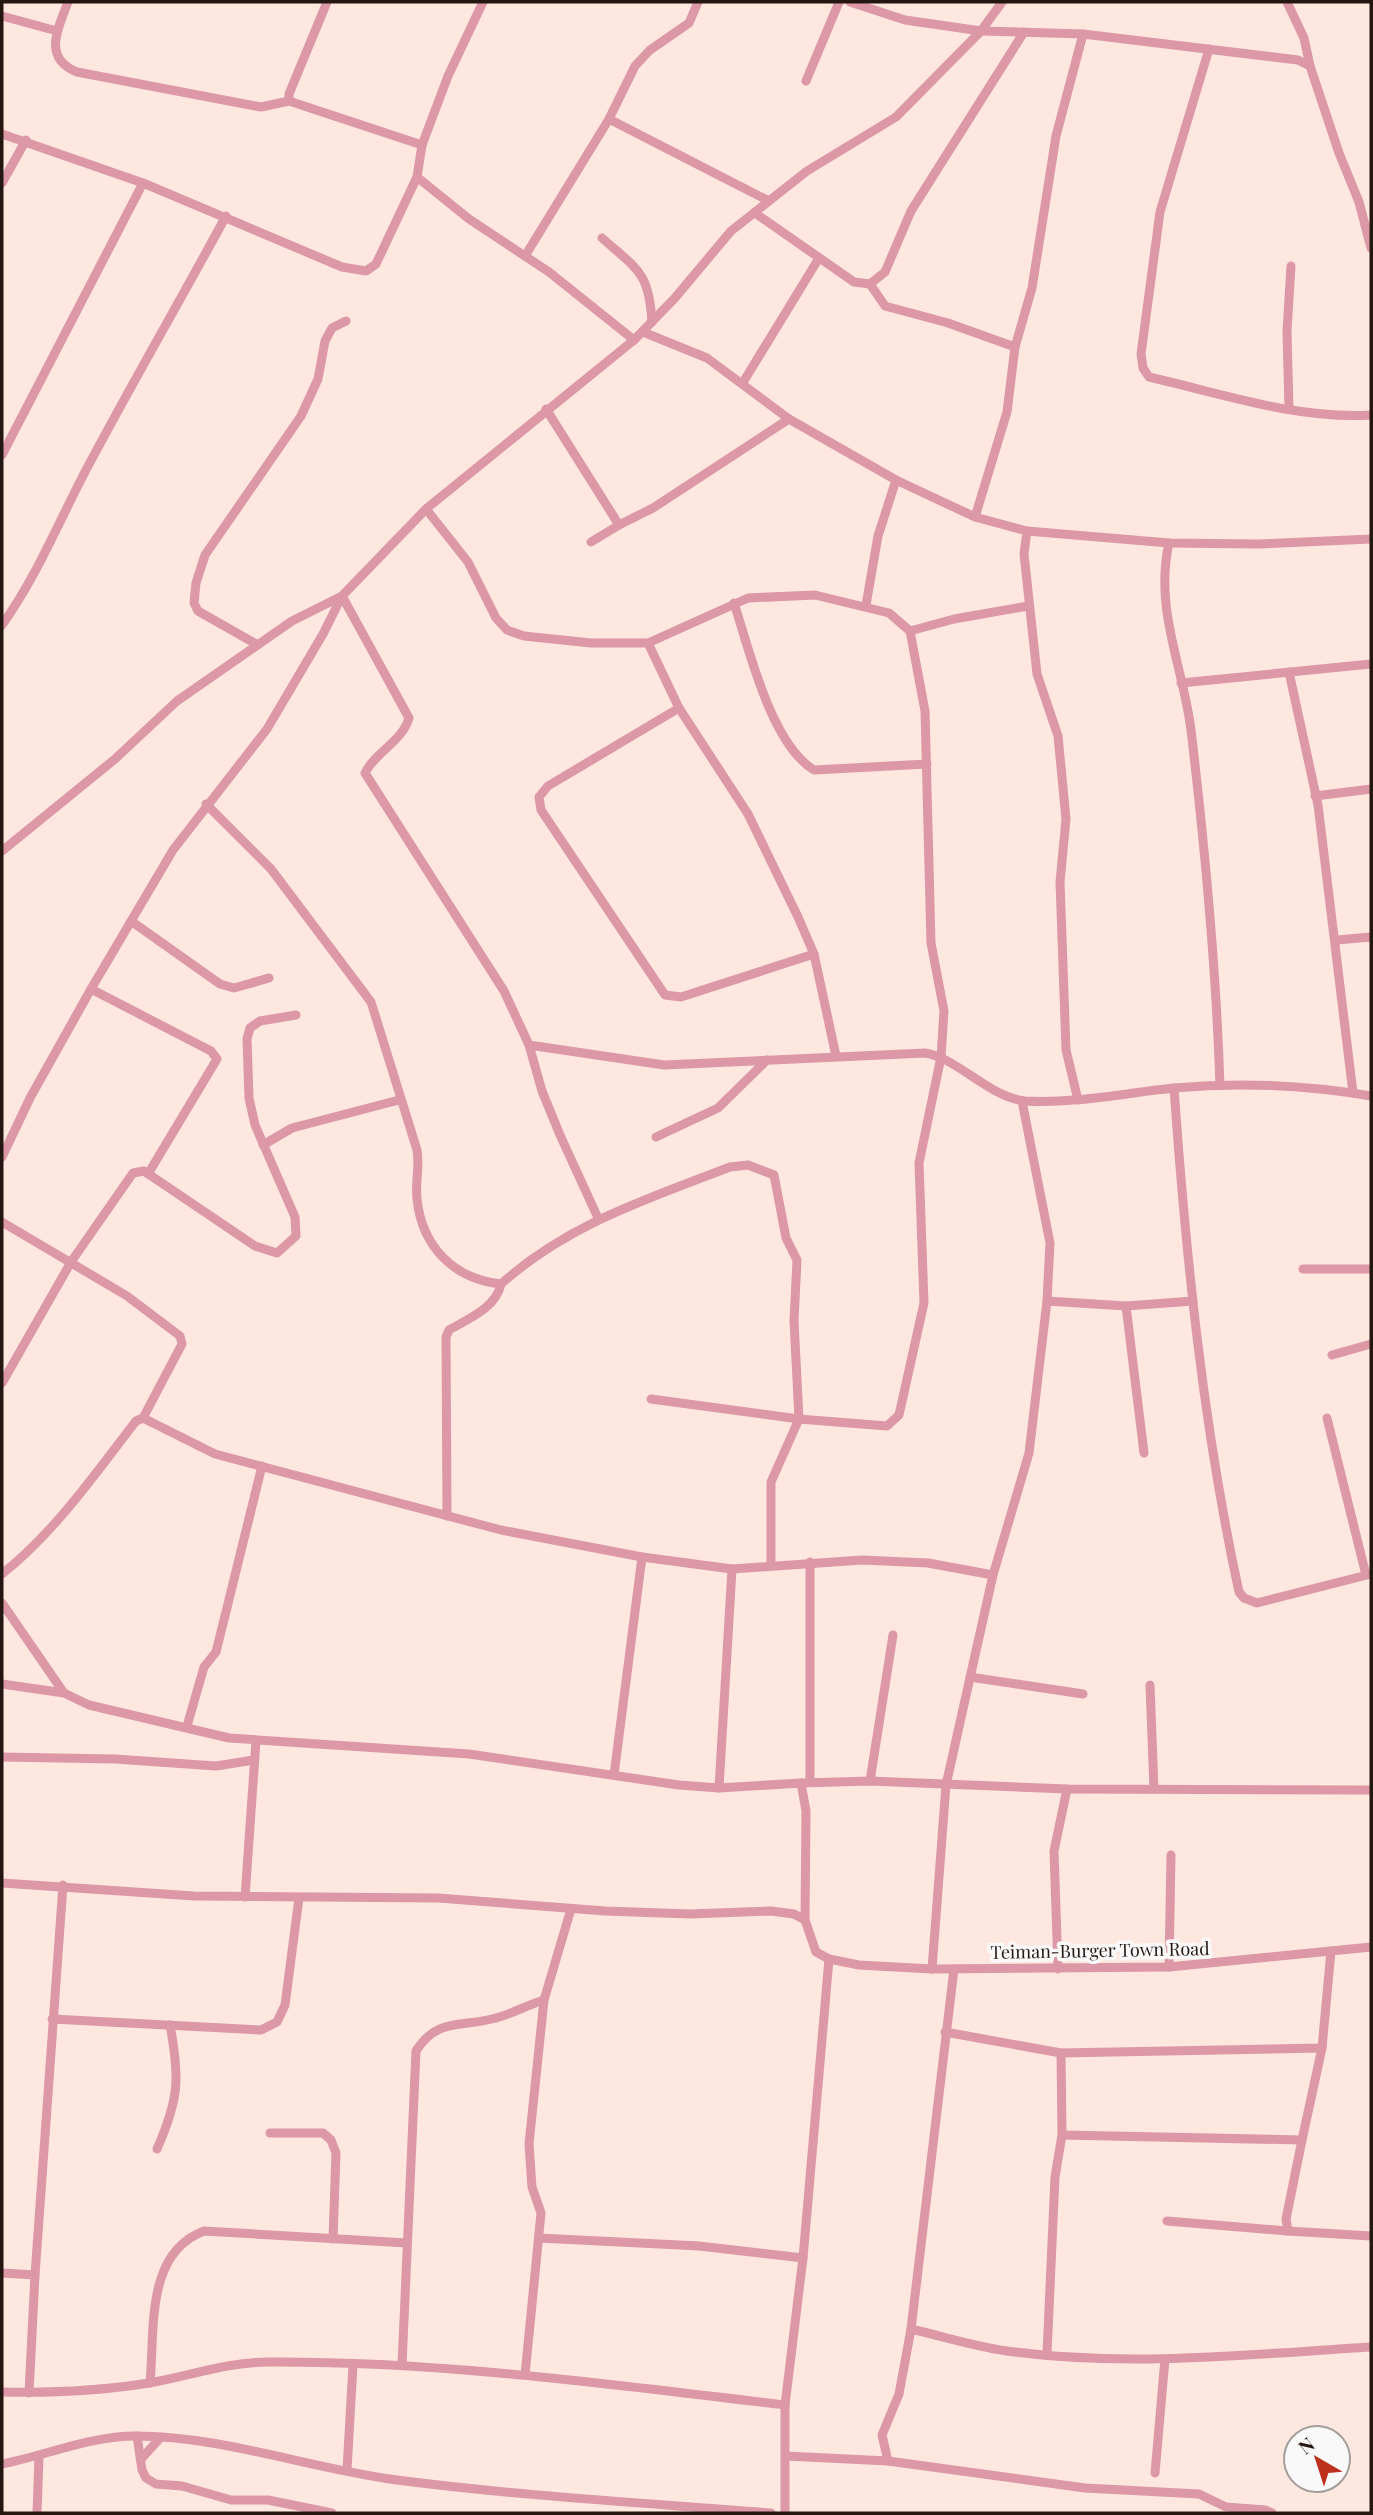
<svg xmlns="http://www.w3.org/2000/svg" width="1373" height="2515" font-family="'Playfair Display',serif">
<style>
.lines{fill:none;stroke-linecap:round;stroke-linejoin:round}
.minor{stroke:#dc98a7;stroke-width:9}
.labels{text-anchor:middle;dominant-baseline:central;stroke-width:7;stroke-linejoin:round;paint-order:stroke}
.street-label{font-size:18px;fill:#241712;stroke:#f9f9f9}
</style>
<rect width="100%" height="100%" fill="#fee7de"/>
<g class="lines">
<g class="minor">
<path d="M68 2C58 29 42 58 77 72L261 107 289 101"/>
<polyline points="327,2 289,94 289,101 422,145"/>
<polyline points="850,2 905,20 981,31 1083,34 1298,60 1310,66"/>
<polyline points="1287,2 1304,38 1310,66 1339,153 1359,202 1371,248"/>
<polyline points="2,16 57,31"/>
<path d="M1209 49 1160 212 1141 354 1143 368 1149 377C1220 393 1298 420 1371 415"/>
<polyline points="806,81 839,2"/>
<polyline points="609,119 769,201"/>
<polyline points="2,134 143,183 342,267 366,271 376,264 417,177 422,145 448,76 483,2"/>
<polyline points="417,177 469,219 549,272 634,340"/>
<polyline points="2,183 26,140"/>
<polyline points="755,213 854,282 870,284 885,272 911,211 1024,32"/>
<path d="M602 238C638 270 649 272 652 322"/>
<polyline points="525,256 609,119 635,66 650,50 689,23 698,2"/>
<polyline points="870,284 885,306 948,323 1015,347"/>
<polyline points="643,332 707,358 789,419 896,480 878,536 866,605"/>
<polyline points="742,384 819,258"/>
<polyline points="546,409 619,525 591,542"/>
<polyline points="1289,409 1287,331 1291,266"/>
<polyline points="2,455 143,183"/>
<polyline points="896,480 975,517 1027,531 1169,543 1258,544 1371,539"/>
<polyline points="426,509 468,562 496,618 507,630 524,636 591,643 648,643 748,598 815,595 889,613 910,631 925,711 931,943 944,1011 941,1057 919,1163 924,1303 899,1415 887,1426 799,1419 651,1399"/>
<polyline points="975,517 1007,412 1015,347 1032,288 1056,136 1083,34"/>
<polyline points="619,525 653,508 789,419"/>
<polyline points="1027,531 1024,554 1037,674 1058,736 1066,819 1060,882 1066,1050 1078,1100"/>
<path d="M1169 543C1154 609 1183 666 1191 730 1205 848 1216 966 1220 1085"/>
<path d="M342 596 409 718C402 742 376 751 365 773L504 991 529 1045 542 1091 560 1135 598 1218"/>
<path d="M734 603C749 649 771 744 814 770L927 764"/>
<path d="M2 625C36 578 59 521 86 470 131 385 180 301 226 216"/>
<polyline points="910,631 954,619 1028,606"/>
<polyline points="648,643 679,708 748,814 798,917 814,954 836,1056"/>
<polyline points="258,645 198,611 194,603 196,583 205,555 301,416 318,379 325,341 332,328 346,321"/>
<polyline points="1289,672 1318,805 1353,1093"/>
<polyline points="1181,683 1371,664"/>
<polyline points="679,708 548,786 539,797 541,810 665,995 681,997 814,954"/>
<polyline points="1315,796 1371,789"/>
<path d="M206 804 271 869 371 1002 417 1150C420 1167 415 1182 417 1199 422 1247 454 1279 501 1284 568 1224 647 1199 730 1167L748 1165 774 1175 786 1238 797 1260 794 1321 799 1419 771 1482V1564"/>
<polyline points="2,851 115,759 177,701 292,621 342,596 426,509 634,340 674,299 731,231 807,171 896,117 981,31 1002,2"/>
<polyline points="131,921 220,984 234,988 269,978"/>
<polyline points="1337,940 1371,937"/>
<polyline points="91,989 211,1051 217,1059 148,1174"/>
<path d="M529 1045 664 1065 925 1053C958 1058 990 1098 1025 1101 1074 1104 1125 1093 1174 1088 1240 1082 1306 1085 1371 1096"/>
<path d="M1174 1088C1186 1257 1203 1426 1239 1592L1244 1598 1257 1603 1371 1574"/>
<polyline points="656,1137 718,1108 767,1060"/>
<polyline points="263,1145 292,1128 399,1100"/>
<polyline points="2,1157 30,1098 91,989 173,850 267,729 323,634 342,596"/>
<path d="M2 1222 127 1296 180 1336 182 1344 143 1418 136 1421C95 1474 55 1532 2 1574"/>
<polyline points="1303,1269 1371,1269"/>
<polyline points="1047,1301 1126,1306"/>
<polyline points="1332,1355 1371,1344"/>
<polyline points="2,1383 71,1262 133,1173 144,1171 255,1246 277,1253 296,1236 295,1217 255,1125 249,1098 247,1039 250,1028 260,1021 296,1015"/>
<polyline points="143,1418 215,1454 501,1530 642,1557 732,1569 862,1560 928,1563 993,1575"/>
<polyline points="1327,1418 1366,1575"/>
<polyline points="1144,1453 1126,1306 1193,1301"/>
<path d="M447 1516 446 1337 449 1330C468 1319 496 1308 501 1284"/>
<polyline points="810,1562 810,1781"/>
<polyline points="2,1603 64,1693"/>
<polyline points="970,1677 1083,1694"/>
<polyline points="2,1684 64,1693 89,1705 229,1738 469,1754 679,1785 719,1788 801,1783 806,1811 805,1920"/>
<polyline points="1150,1685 1154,1789"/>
<polyline points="187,1726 204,1667 216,1652 262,1466"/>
<polyline points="2,1757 115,1759 216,1766 254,1760"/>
<polyline points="614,1775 642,1557"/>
<polyline points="870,1781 893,1635"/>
<polyline points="801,1783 870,1781 1067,1789 1371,1790"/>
<polyline points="719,1788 732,1569"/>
<polyline points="2,1883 194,1896 438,1898 605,1911 690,1914 771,1911 794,1914 805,1920 816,1952 829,1959 859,1965 932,1969 1169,1967 1371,1947"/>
<polyline points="245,1897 256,1741"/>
<polyline points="1169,1967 1171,1855"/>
<polyline points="932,1969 946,1785 993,1575 1029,1453 1047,1301 1050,1243 1022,1101"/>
<path d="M954 1969 911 2329C946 2337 979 2348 1015 2352 1132 2367 1254 2354 1371 2347"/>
<polyline points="1058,1969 1054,1851 1067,1789"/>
<polyline points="52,2019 261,2030 277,2022 285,2005 299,1898"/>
<polyline points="945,2032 1061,2053 1322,2048"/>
<polyline points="270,2133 323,2133 331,2140 336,2153 333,2239"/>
<polyline points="1062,2135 1302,2140 1322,2048 1331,1951"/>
<polyline points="1302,2140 1286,2219 1288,2231 1371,2236"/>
<path d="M157 2149C179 2099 180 2078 170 2025"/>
<polyline points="1167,2221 1288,2231"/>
<polyline points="539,2238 699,2246 803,2258"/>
<polyline points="2,2273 35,2275 29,2393"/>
<polyline points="35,2275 63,1885"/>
<polyline points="911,2329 899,2394 882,2435 888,2461 1085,2488 1199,2494 1226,2507 1265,2510 1272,2513"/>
<polyline points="1047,2354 1055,2177 1062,2135 1061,2053"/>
<path d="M402 2365 416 2051C436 2019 459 2027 492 2019 510 2015 527 2005 544 2000"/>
<polyline points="525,2375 541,2213 532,2187 529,2144 544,2000 571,1909"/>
<path d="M150 2383C155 2330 145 2253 204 2231L407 2243"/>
<path d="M2 2392C51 2393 100 2391 149 2383 190 2376 227 2362 269 2362 442 2361 614 2385 785 2405"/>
<polyline points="137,2436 142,2470 146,2478 156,2484 182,2486 231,2500 268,2500 332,2513"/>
<polyline points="786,2456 888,2461"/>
<polyline points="142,2458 161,2437"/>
<path d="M2 2464C47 2455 90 2436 136 2436 222 2436 312 2469 397 2480 521 2496 646 2503 771 2513"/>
<polyline points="347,2470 353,2365"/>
<polyline points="1155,2473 1165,2359"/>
<polyline points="37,2513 39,2457"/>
<polyline points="785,2513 785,2405 803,2258 829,1959"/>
</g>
</g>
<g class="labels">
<g class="street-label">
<text transform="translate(1100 1950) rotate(-1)">Teiman-Burger Town Road</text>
</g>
</g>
<rect width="1373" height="2515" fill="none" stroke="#241712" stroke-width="7"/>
<g transform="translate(1317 2459) rotate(321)"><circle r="33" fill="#f9f9f9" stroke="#a49f9d" stroke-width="2"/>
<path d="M0-5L12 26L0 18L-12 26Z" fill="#bc301c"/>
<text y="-10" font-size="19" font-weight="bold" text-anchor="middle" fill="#241712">N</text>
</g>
</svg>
